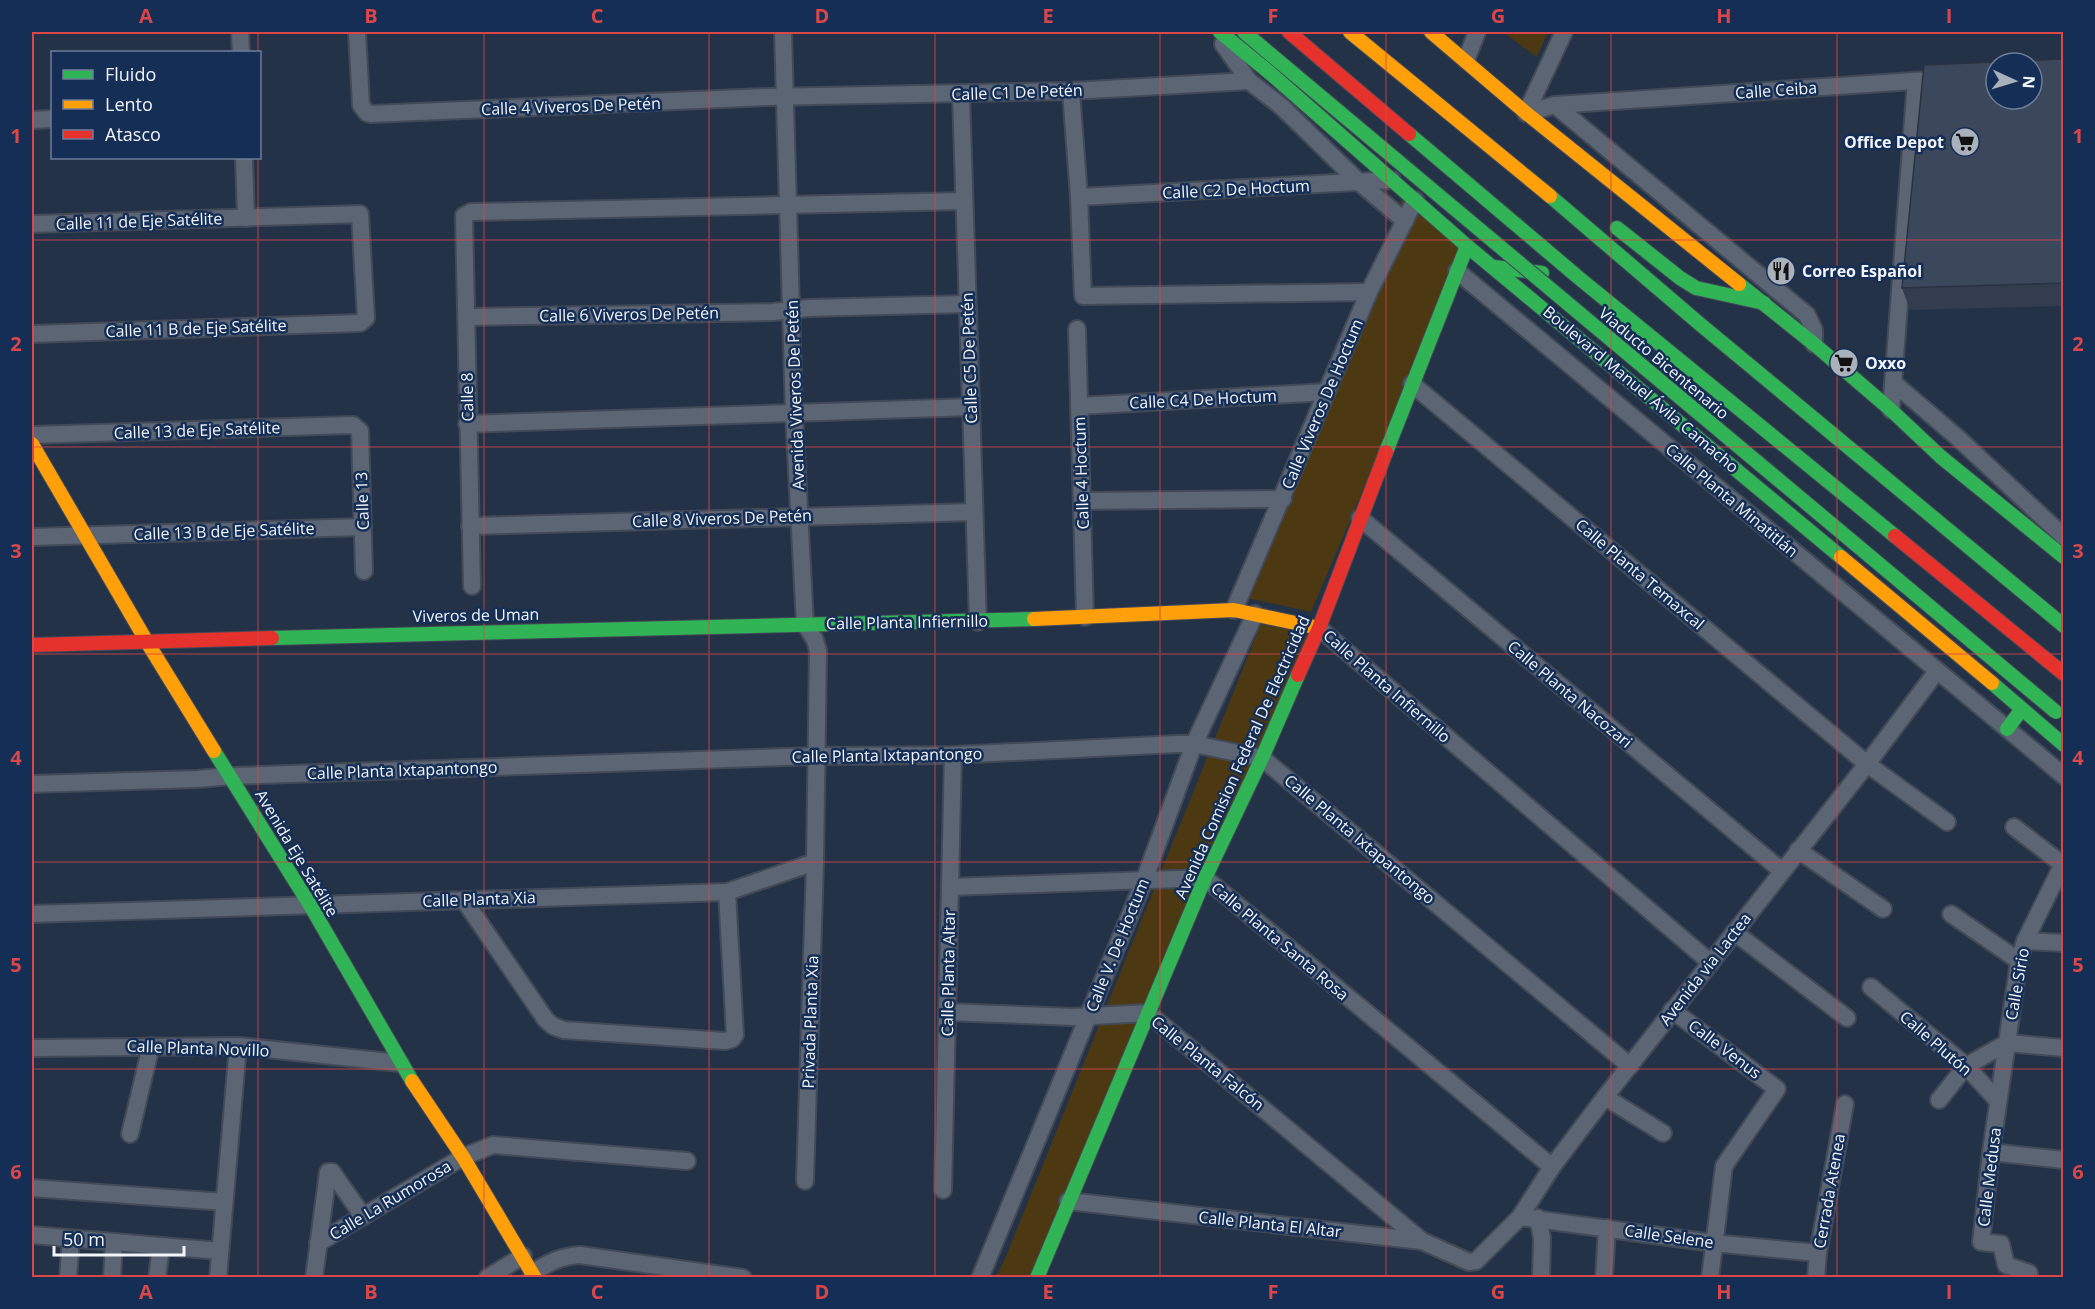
<svg xmlns="http://www.w3.org/2000/svg" width="2095" height="1309" font-family="'Open Sans',sans-serif">
<style>
.green{fill:#4c3811}
.lines{fill:none;stroke-linecap:round;stroke-linejoin:round}
.street-casing{stroke:#424a58;stroke-width:20}
.fast-casing{stroke:#424a58;stroke-width:16}
.slow-casing{stroke:#424a58;stroke-width:16}
.jam-casing{stroke:#424a58;stroke-width:16}
.street{stroke:#5b6574;stroke-width:16}
.fast{stroke:#30b455;stroke-width:14}
.slow{stroke:#ff9f0a;stroke-width:14}
.jam{stroke:#e5322d;stroke-width:14}
.fast-bridge-casing{stroke:#424a58;stroke-width:16;stroke-linecap:butt}
.fast-bridge{stroke:#30b455;stroke-width:14}
.wall{fill:#333d4e}
.building{fill:#3b475b;stroke:#293240;stroke-width:1.5;fill-rule:evenodd}
.grid{fill:none;stroke:#da4748;stroke-width:1.5;stroke-opacity:0.55}
.labels{text-anchor:middle;dominant-baseline:central;stroke-width:5;stroke-linejoin:round;paint-order:stroke}
.street-label{font-size:16px;fill:#f1f5fa;stroke:#152e56}
.poi-label{font-size:16px;font-weight:bold;fill:#f1f5fa;stroke:#152e56;text-anchor:start}
.neatline{fill:none;stroke:#da4748;stroke-width:2}
.grid-label{font-size:20px;text-anchor:middle;font-weight:bold;fill:#da4748}
</style>
<rect width="100%" height="100%" fill="#243247"/>
<g class="green">
<polygon points="1503,32 1548,32 1537,57"/>
<polygon points="1405,191 1467,246 1311,612 1242,597"/>
<polygon points="1261,624 1317,635 1043,1277 995,1278 1004,1261"/>
</g>
<g class="lines">
<g class="street-casing">
<g id="street">
<polyline points="240,32 241,52"/>
<polyline points="357,32 361,105 367,113 371,114 767,97 1071,91 1249,81"/>
<polyline points="783,32 794,414 805,624 815,640 818,651 815,862 805,1181"/>
<polyline points="1223,44 1249,81 1281,106 1360,183 1405,221"/>
<polyline points="1466,60 1477,32"/>
<polyline points="1071,91 1079,197 1083,296 1369,292"/>
<polyline points="961,94 978,622"/>
<polyline points="1555,105 1944,79"/>
<polyline points="1526,113 1555,105 1807,315 1814,330 1814,344"/>
<polyline points="1526,113 1564,32"/>
<polyline points="32,120 52,119"/>
<polyline points="244,158 246,218"/>
<polyline points="1079,197 1392,180"/>
<polyline points="32,224 360,214 366,318 360,323 32,334"/>
<polyline points="1457,271 2064,776"/>
<polyline points="466,317 773,312 809,308 967,304"/>
<polyline points="1077,329 1085,617"/>
<polyline points="1412,384 1867,764 1947,822"/>
<polyline points="1895,384 1958,438 2064,537"/>
<polyline points="1079,406 1326,392"/>
<polyline points="1891,410 1916,81"/>
<polyline points="467,424 971,407"/>
<polyline points="32,435 353,425 360,431 364,571"/>
<polyline points="1082,501 1283,499"/>
<polyline points="1360,518 1782,871"/>
<polyline points="470,526 974,512"/>
<polyline points="32,537 363,527"/>
<polyline points="472,586 464,216 471,212 964,201"/>
<polyline points="1234,610 1369,292 1415,200"/>
<polyline points="1319,628 1711,963"/>
<polyline points="32,784 197,779 231,776 816,756 953,755 1177,744 1194,744 1262,758 1630,1066"/>
<polyline points="2014,827 2062,864"/>
<polyline points="1798,850 1883,909"/>
<polyline points="950,887 1205,878 1552,1167"/>
<polyline points="464,900 546,1020 553,1026 564,1030 725,1041 732,1039 735,1035 727,892"/>
<polyline points="32,914 727,892 815,862"/>
<polyline points="1951,914 2019,961"/>
<polyline points="1734,932 1847,1018"/>
<polyline points="2025,941 2064,943"/>
<polyline points="1871,987 1966,1066 1998,1101"/>
<polyline points="1672,1010 1777,1089 1724,1166 1710,1278"/>
<polyline points="947,1012 1073,1017 1148,1013 1422,1241"/>
<polyline points="2007,1043 2064,1048"/>
<polyline points="32,1048 238,1046 400,1063"/>
<polyline points="1605,1097 1663,1133"/>
<polyline points="1939,1100 1966,1066 2007,1043"/>
<polyline points="130,1134 151,1046"/>
<polyline points="1991,1152 2064,1160"/>
<polyline points="32,1188 224,1202"/>
<polyline points="943,1190 953,755"/>
<polyline points="1068,1201 1422,1241 1469,1262 1476,1261 1520,1217 1552,1167 1605,1097 1867,764 1937,671"/>
<polyline points="1520,1217 1713,1243 1818,1253"/>
<polyline points="1538,1218 1542,1238 1541,1278"/>
<polyline points="32,1235 220,1251"/>
<polyline points="318,1243 463,1157 493,1145 687,1161"/>
<path d="M532 1273C548 1263 561 1256 580 1255L743 1278"/>
<polyline points="68,1278 71,1239"/>
<polyline points="112,1278 114,1242"/>
<polyline points="157,1278 161,1247"/>
<polyline points="218,1278 238,1046"/>
<polyline points="314,1278 328,1172 332,1172 363,1216"/>
<polyline points="487,1278 523,1256"/>
<polyline points="980,1278 1144,881 1194,744 1255,614"/>
<polyline points="1604,1278 1607,1228"/>
<polyline points="1816,1278 1818,1253 1845,1104"/>
<polyline points="2028,1278 2029,1273 2006,1265 2001,1244 1981,1242 1991,1152 2019,961 2025,941 2064,862"/>
</g>
</g>
<g class="fast-casing">
<g id="fast">
<polyline points="1220,32 1270,73 1467,246 1841,557"/>
<polyline points="1244,32 1443,199"/>
<polyline points="1409,134 1579,278 1895,536"/>
<polyline points="1550,196 1701,325 2064,626"/>
<polyline points="1617,228 1680,278 1696,288 1764,303"/>
<polyline points="1494,267 1542,273"/>
<polyline points="1739,284 1814,344 1891,410 1941,457 2064,557"/>
<polyline points="1386,452 1467,246"/>
<polyline points="272,638 1034,619"/>
<polyline points="1992,683 2064,745"/>
<polyline points="2007,729 2022,709"/>
<polyline points="214,751 310,905 412,1081"/>
<polyline points="1037,1278 1205,878 1262,758 1298,675"/>
</g>
</g>
<g class="slow-casing">
<g id="slow">
<polyline points="1350,32 1550,196"/>
<polyline points="1431,32 1526,113 1739,284"/>
<polyline points="32,444 147,642 214,751"/>
<polyline points="1841,557 1992,683"/>
<polyline points="1034,619 1234,610 1319,628"/>
<polyline points="412,1081 463,1157 535,1278"/>
</g>
</g>
<g class="jam-casing">
<g id="jam">
<polyline points="1289,32 1409,134"/>
<polyline points="1895,536 2064,674"/>
<polyline points="32,645 272,638"/>
<polyline points="1298,675 1319,628 1386,452"/>
</g>
</g>
<use href="#street" class="street"/>
<use href="#fast" class="fast"/>
<use href="#slow" class="slow"/>
<use href="#jam" class="jam"/>
<g class="fast-bridge-casing">
<polyline id="fast-bridge" points="1443,199 2056,712"/>
</g>
<use href="#fast-bridge" class="fast-bridge"/>
</g>
<polygon class="wall" points="2064,59 2064,306 1910,310 1902,288"/>
<path class="building" d="M2064 59V283L1902 288 1924 65ZM1996 63H2032V99H1996Z"/>
<path class="grid" d="M258 32V52M484 32V1278M709 32V1278M935 32V1278M1160 32V1278M1386 32V1278M1611 32V1278M1837 32V1278M258 158V1278M32 240H2064M32 447H2064M32 654H2064M32 862H2064M32 1069H2064"/>
<defs>
<g id="supermarket-disc" transform="scale(1.5)"><circle r="9.5" fill="#a9b1bb" stroke="#152e56"/><path d="M-6-5.5h2.5l.6 2H6L4.5 2H-2.5L-4.4-4H-6ZM-1.5 3.2a1.3 1.3 0 1 0 .1 0ZM3 3.2a1.3 1.3 0 1 0 .1 0Z" fill="#111"/></g>
<g id="restaurant-disc" transform="scale(1.5)"><circle r="9.5" fill="#a9b1bb" stroke="#152e56"/><path d="M-5-6h1v4h1v-4h1v4h1v-4h1v5L-1.5 .5V6h-2V.5L-5-1ZM5-6V6H3V1.5H1.5Q1.5-4 5-6Z" fill="#111"/></g>
</defs>
<g fill-rule="evenodd">
<use href="#supermarket-disc" x="1965" y="142"/>
<use href="#restaurant-disc" x="1781" y="271"/>
<use href="#supermarket-disc" x="1844" y="363"/>
</g>
<g class="labels">
<g class="street-label">
<text transform="translate(1776 90) rotate(-4)">Calle Ceiba</text>
<text transform="translate(1017 92) rotate(-2)">Calle C1 De Petén</text>
<text transform="translate(571 106) rotate(-2)">Calle 4 Viveros De Petén</text>
<text transform="translate(1236 189) rotate(-3)">Calle C2 De Hoctum</text>
<text transform="translate(139 221) rotate(-2)">Calle 11 de Eje Satélite</text>
<text transform="translate(629 314) rotate(-1)">Calle 6 Viveros De Petén</text>
<text transform="translate(196 328) rotate(-2)">Calle 11 B de Eje Satélite</text>
<text transform="translate(969 358) rotate(-92)">Calle C5 De Petén</text>
<text transform="translate(1664 363) rotate(40)">Viaducto Bicentenario</text>
<text transform="translate(1641 389) rotate(40)">Boulevard Manuel Ávila Camacho</text>
<text transform="translate(795 395) rotate(-92)">Avenida Viveros De Petén</text>
<text transform="translate(467 397) rotate(-91)">Calle 8</text>
<text transform="translate(1203 399) rotate(-3)">Calle C4 De Hoctum</text>
<text transform="translate(1322 404) rotate(-67)">Calle Viveros De Hoctum</text>
<text transform="translate(197 430) rotate(-2)">Calle 13 de Eje Satélite</text>
<text transform="translate(1081 473) rotate(-92)">Calle 4 Hoctum</text>
<text transform="translate(1732 500) rotate(40)">Calle Planta Minatitlán</text>
<text transform="translate(362 501) rotate(-92)">Calle 13</text>
<text transform="translate(722 518) rotate(-2)">Calle 8 Viveros De Petén</text>
<text transform="translate(224 531) rotate(-2)">Calle 13 B de Eje Satélite</text>
<text transform="translate(1640 574) rotate(40)">Calle Planta Temaxcal</text>
<text transform="translate(476 615) rotate(-1)">Viveros de Uman</text>
<text transform="translate(907 622) rotate(-1)">Calle Planta Infiernillo</text>
<text transform="translate(1387 686) rotate(41)">Calle Planta Infiernillo</text>
<text transform="translate(1570 694) rotate(40)">Calle Planta Nacozari</text>
<text transform="translate(887 755) rotate(-1)">Calle Planta Ixtapantongo</text>
<text transform="translate(1242 757) rotate(-66)">Avenida Comision Federal De Electricidad</text>
<text transform="translate(402 770) rotate(-2)">Calle Planta Ixtapantongo</text>
<text transform="translate(1360 839) rotate(40)">Calle Planta Ixtapantongo</text>
<text transform="translate(297 853) rotate(59)">Avenida Eje Satélite</text>
<text transform="translate(479 899) rotate(-2)">Calle Planta Xia</text>
<text transform="translate(1280 941) rotate(40)">Calle Planta Santa Rosa</text>
<text transform="translate(1117 945) rotate(-68)">Calle V. De Hoctum</text>
<text transform="translate(1705 969) rotate(-52)">Avenida via Lactea</text>
<text transform="translate(948 973) rotate(-89)">Calle Planta Altar</text>
<text transform="translate(2017 984) rotate(-80)">Calle Sirio</text>
<text transform="translate(810 1022) rotate(-88)">Privada Planta Xia</text>
<text transform="translate(1936 1043) rotate(41)">Calle Plutón</text>
<text transform="translate(198 1048) rotate(2)">Calle Planta Novillo</text>
<text transform="translate(1725 1049) rotate(37)">Calle Venus</text>
<text transform="translate(1208 1063) rotate(39)">Calle Planta Falcón</text>
<text transform="translate(1989 1177) rotate(-83)">Calle Medusa</text>
<text transform="translate(1829 1191) rotate(-80)">Cerrada Atenea</text>
<text transform="translate(390 1200) rotate(-31)">Calle La Rumorosa</text>
<text transform="translate(1270 1224) rotate(6)">Calle Planta El Altar</text>
<text transform="translate(1669 1236) rotate(8)">Calle Selene</text>
</g>
<g class="poi-label">
<text x="1944" y="142" text-anchor="end">Office Depot</text>
<text x="1802" y="271">Correo Español</text>
<text x="1865" y="363">Oxxo</text>
</g>
</g>
<rect width="2095" height="1309" fill="none" stroke="#152e56" stroke-width="66"/>
<rect x="51" y="51" width="210" height="108" fill="#152e56" stroke="#6d7e98" stroke-width="1.5"/>
<rect x="63" y="70" width="30" height="9" fill="#30b455" stroke="#6d7e98" stroke-width="1.5"/>
<text x="105" y="81" font-size="18" fill="#f1f5fa">Fluido</text>
<rect x="63" y="100" width="30" height="9" fill="#ff9f0a" stroke="#6d7e98" stroke-width="1.5"/>
<text x="105" y="111" font-size="18" fill="#f1f5fa">Lento</text>
<rect x="63" y="130" width="30" height="9" fill="#e5322d" stroke="#6d7e98" stroke-width="1.5"/>
<text x="105" y="141" font-size="18" fill="#f1f5fa">Atasco</text>
<g transform="translate(2014 81) rotate(94)"><circle r="28" fill="#152e56" stroke="#6d7e98" stroke-width="1.5"/>
<path d="M0-4.5L10 22L0 15L-10 22Z" fill="#a9b1bb"/>
<text y="-9" font-size="16" font-weight="bold" text-anchor="middle" fill="#f1f5fa">N</text>
</g>
<path d="M54 1246v9h130v-9" fill="none" stroke="#f1f5fa" stroke-width="3"/>
<text x="63" y="1246" font-size="18" fill="#f1f5fa" stroke="#152e56" stroke-width="4.5" paint-order="stroke">50 m</text>
<rect x="33" y="33" width="2029" height="1243" class="neatline"/>
<g class="grid-label">
<text x="146" y="23">A</text>
<text x="371" y="23">B</text>
<text x="597" y="23">C</text>
<text x="822" y="23">D</text>
<text x="1048" y="23">E</text>
<text x="1273" y="23">F</text>
<text x="1498" y="23">G</text>
<text x="1724" y="23">H</text>
<text x="1949" y="23">I</text>
<text x="16" y="143">1</text>
<text x="2078" y="143">1</text>
<text x="16" y="351">2</text>
<text x="2078" y="351">2</text>
<text x="16" y="558">3</text>
<text x="2078" y="558">3</text>
<text x="16" y="765">4</text>
<text x="2078" y="765">4</text>
<text x="16" y="972">5</text>
<text x="2078" y="972">5</text>
<text x="16" y="1179">6</text>
<text x="2078" y="1179">6</text>
<text x="146" y="1299">A</text>
<text x="371" y="1299">B</text>
<text x="597" y="1299">C</text>
<text x="822" y="1299">D</text>
<text x="1048" y="1299">E</text>
<text x="1273" y="1299">F</text>
<text x="1498" y="1299">G</text>
<text x="1724" y="1299">H</text>
<text x="1949" y="1299">I</text>
</g>
</svg>
